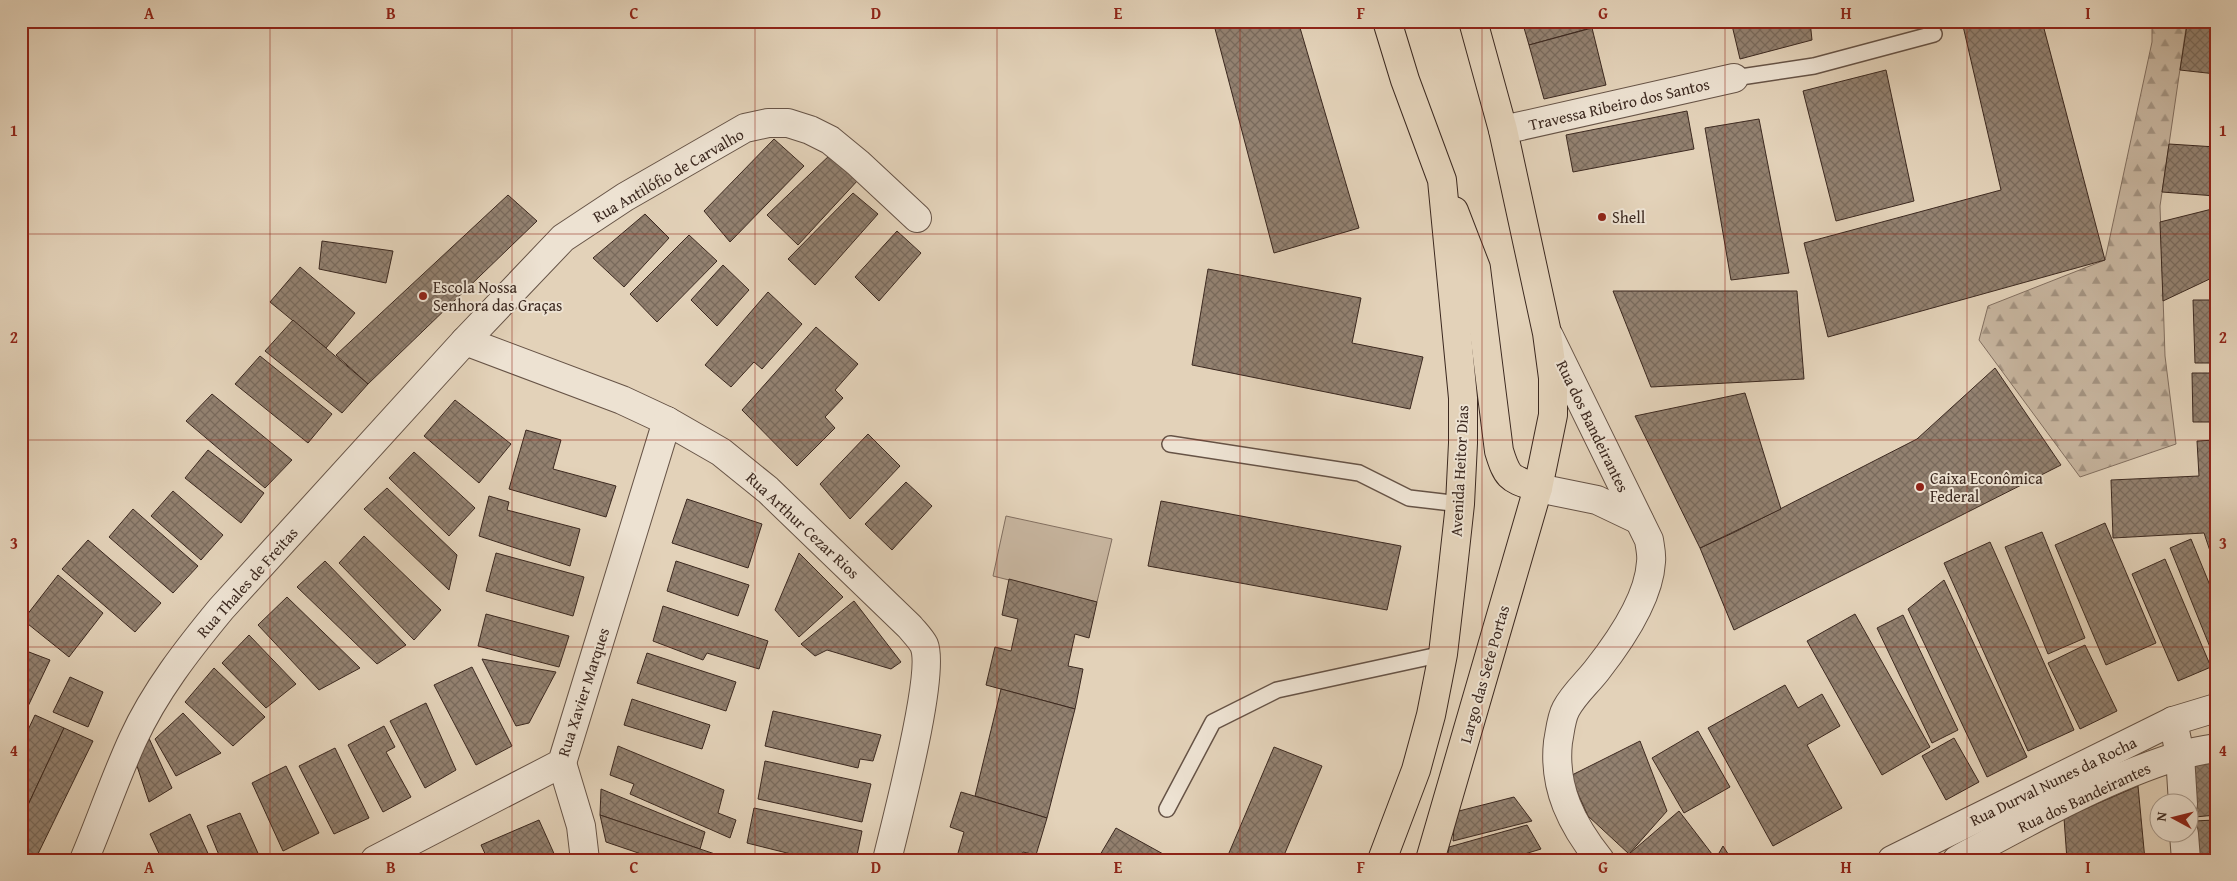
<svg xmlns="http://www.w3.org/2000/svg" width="2237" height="881" font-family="'Gentium Book Plus',serif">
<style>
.forest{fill:url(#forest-firs);stroke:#826f60}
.pitch{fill:#c7b59f;stroke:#826f60}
.building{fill:url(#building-cross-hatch);stroke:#3c2920}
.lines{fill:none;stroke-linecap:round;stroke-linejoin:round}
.service-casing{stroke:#665346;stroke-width:18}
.minor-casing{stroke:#665346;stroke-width:30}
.tertiary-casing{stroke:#665346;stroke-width:30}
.primary-casing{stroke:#3c2920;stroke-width:30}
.service{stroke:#ede2d2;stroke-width:15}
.minor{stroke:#ede2d2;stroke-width:28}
.tertiary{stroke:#ede2d2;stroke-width:28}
.primary{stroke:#e3d2b9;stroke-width:28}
.grid{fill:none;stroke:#8f2418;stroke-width:1;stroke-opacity:0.55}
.poi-dot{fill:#8f2418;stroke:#ede2d2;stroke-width:2}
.labels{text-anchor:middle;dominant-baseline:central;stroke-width:4;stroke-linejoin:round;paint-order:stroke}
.street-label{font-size:16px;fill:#3c2920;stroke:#ede2d2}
.poi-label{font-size:16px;fill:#3c2920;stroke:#ede2d2;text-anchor:start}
.neatline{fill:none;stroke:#8f2418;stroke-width:2}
.grid-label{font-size:16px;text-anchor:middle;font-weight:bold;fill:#8f2418}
</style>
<defs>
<pattern id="forest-firs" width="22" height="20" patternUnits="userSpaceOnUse" patternTransform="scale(1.25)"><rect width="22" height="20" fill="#c7b59f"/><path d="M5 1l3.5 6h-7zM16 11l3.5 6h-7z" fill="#a39381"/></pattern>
<pattern id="building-cross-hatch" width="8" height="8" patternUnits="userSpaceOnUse" patternTransform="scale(1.25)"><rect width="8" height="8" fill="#938170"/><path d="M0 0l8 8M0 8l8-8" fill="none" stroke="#796a5c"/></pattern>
</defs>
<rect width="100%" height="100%" fill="#e3d2b9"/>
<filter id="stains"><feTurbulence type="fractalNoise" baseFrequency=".004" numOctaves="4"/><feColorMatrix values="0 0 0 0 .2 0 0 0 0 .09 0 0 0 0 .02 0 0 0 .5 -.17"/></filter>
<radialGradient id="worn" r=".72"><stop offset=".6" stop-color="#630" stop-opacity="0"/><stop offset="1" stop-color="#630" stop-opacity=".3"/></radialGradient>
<polygon class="forest" points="2152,21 2187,21 2160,206 2165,356 2176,444 2080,477 1979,340 1988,306 2105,260 2152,42"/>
<polygon class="pitch" points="1006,516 1112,539 1097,602 993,576"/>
<g class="building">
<polygon points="1213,21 1298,21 1359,228 1274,253"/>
<polygon points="1522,21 1604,21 1605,24 1529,45"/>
<polygon points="1731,21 1810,21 1812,40 1740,59"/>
<polygon points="1983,21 2042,21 2105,260 1828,337 1804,243 2001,190 1963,26"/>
<polygon points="2187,25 2216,29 2216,74 2180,70"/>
<polygon points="1592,28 1606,85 1544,99 1529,45"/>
<polygon points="1886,70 1914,201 1836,221 1803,91"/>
<polygon points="1687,111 1694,149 1573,172 1566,135"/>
<polygon points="1759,119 1789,273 1731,280 1705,128"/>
<polygon points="774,139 804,166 730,242 704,211"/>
<polygon points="2169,144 2216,147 2216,196 2162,192"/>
<polygon points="832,153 859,179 798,245 767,215"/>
<polygon points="853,193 878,214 815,285 788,259"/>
<polygon points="508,195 537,221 368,384 336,355"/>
<polygon points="2216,208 2216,276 2163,301 2160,222"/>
<polygon points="645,214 669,238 624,287 593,258"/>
<polygon points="897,231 921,253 879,301 855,277"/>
<polygon points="689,235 717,261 657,322 630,294"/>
<polygon points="322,241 393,251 386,283 319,269"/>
<polygon points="723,265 749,290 717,326 691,300"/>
<polygon points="300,267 355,313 326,348 270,302"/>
<polygon points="1208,269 1361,298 1352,343 1423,357 1410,409 1192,365"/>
<polygon points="1613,291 1797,291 1804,379 1651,387"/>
<polygon points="768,292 802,324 762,369 754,362 731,387 705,365"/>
<polygon points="2193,300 2216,300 2216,363 2195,363"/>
<polygon points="293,320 368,384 342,413 265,351"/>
<polygon points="816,327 858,364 835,390 843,398 825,417 835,428 797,466 742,410"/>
<polygon points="260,356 332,414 308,443 235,384"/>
<polygon points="1995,368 2061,465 1734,630 1700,548 1735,532 1917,439"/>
<polygon points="2192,373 2215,373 2216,422 2193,422"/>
<polygon points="1745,393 1781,509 1700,548 1635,416"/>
<polygon points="212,394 292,460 265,488 186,421"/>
<polygon points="455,400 511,444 479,483 424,436"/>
<polygon points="526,430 561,440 553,469 616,486 606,517 509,489"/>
<polygon points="868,434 900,466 850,519 820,484"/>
<polygon points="2216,440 2216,563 2214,563 2204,533 2113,538 2111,480 2199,476 2197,441"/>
<polygon points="208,450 264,493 241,523 185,478"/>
<polygon points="414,452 475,508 449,536 389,478"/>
<polygon points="906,482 932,506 892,550 865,524"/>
<polygon points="387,488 457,555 449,590 364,509"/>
<polygon points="173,491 223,535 201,560 151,516"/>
<polygon points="489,496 509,502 507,510 580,529 570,566 479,536"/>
<polygon points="687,499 762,524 748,568 672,543"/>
<polygon points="1161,501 1401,546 1387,610 1148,566"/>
<polygon points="133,509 198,566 173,593 109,537"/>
<polygon points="2105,523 2156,643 2106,665 2055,545"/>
<polygon points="2042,532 2085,638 2048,654 2005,547"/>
<polygon points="364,536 441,610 414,640 339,563"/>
<polygon points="2191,539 2216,600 2216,662 2170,548"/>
<polygon points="88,540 161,603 135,632 62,569"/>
<polygon points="1990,542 2074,730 2028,751 1944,563"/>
<polygon points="496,553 584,577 573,616 486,591"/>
<polygon points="799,553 843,597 799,637 775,610"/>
<polygon points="2165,559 2211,667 2178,681 2132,574"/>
<polygon points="325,561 406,645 377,664 297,587"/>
<polygon points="676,561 749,585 738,616 667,591"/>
<polygon points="58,575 103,613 69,657 23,620"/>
<polygon points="1009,579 1097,602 1089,638 1075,634 1068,666 1083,669 1075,709 986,685 995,647 1011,651 1018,619 1002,615"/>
<polygon points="1944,580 2027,757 1987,777 1908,609"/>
<polygon points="287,597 360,668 319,690 258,625"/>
<polygon points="854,601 901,662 891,669 827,650 815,656 801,644"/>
<polygon points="663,606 768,641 759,669 707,653 703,660 653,641"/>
<polygon points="486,614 569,636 559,667 478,646"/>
<polygon points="1855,614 1930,747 1882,775 1807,641"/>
<polygon points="1903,615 1958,730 1932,743 1877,628"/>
<polygon points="249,635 296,684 266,708 222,663"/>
<polygon points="2085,645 2117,711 2080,729 2048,663"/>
<polygon points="21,649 50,660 21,721"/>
<polygon points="647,653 736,682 726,711 637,683"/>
<polygon points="482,659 556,672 529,723 516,726"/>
<polygon points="472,667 512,746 476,765 434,685"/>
<polygon points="214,668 265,717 233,746 185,702"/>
<polygon points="70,677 103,692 88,727 53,712"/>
<polygon points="1785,685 1798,708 1822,694 1840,726 1807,745 1842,808 1773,846 1708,728"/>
<polygon points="1001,689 1075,709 1047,818 975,796"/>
<polygon points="632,699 710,725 702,749 624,725"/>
<polygon points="426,703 456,770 425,788 390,721"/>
<polygon points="773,711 881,735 873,761 860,759 858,768 765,746"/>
<polygon points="183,713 221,753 176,776 155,739"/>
<polygon points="35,715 64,728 21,820 21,745"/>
<polygon points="384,726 395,747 386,752 411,797 383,812 348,745"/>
<polygon points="64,728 93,741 35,860 21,860 21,820"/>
<polygon points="1698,731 1730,787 1684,813 1652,758"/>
<polygon points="147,734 172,788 149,802 137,766"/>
<polygon points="1954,738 1979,782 1946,800 1922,756"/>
<polygon points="1640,741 1667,811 1629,854 1588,816 1570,776"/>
<polygon points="618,746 724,790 718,813 736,820 730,838 630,794 634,784 610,775"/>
<polygon points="1274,747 1322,766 1282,860 1226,860"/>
<polygon points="335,748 369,818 334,834 299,766"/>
<polygon points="765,761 871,784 862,822 758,799"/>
<polygon points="2216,762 2216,815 2195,817 2190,765"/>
<polygon points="286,766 319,833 283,851 252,783"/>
<polygon points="2138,786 2145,860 2067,860 2064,818"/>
<polygon points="601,789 705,832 700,849 600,815"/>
<polygon points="961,792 1047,818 1036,855 1023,852 1021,860 956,860 964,832 950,827"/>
<polygon points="1514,797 1532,821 1453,841 1455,812"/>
<polygon points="754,808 862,831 856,860 815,860 747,843"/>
<polygon points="1679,811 1712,854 1709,860 1634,860 1629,854"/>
<polygon points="240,813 261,860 221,860 207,826"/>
<polygon points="190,814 211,860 162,860 150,834"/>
<polygon points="600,815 700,849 718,855 717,860 659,860 606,842"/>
<polygon points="539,820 556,858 551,860 488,860 481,845"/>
<polygon points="2216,820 2216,860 2195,860 2193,821"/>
<polygon points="1527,825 1541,849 1505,860 1447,860 1449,847"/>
<polygon points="1116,828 1174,860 1097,860"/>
<polygon points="1723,846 1732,860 1715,860"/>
<polygon points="1551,854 1554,860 1532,860"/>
</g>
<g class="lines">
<g class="service-casing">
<g id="service">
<polyline points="1734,78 1814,66 1934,34"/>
<polyline points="1170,444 1359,473 1409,498 1460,504"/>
<polyline points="1167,809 1213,722 1277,690 1443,654"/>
</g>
</g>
<g class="minor-casing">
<g id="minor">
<polyline points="1503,130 1734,78"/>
<path d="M465 341 622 400 667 421 721 452 768 490 910 627C914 632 921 639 924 645 936 673 896 822 887 860"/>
<polyline points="2173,721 2180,755 2183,804"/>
<polyline points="562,763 581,826 585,860"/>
<polyline points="2184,834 2186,860"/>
<path d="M84 860C101 820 115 778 133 739 155 691 188 649 221 609L465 341 563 238 625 197 745 128 768 123H788L810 130 830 140 858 163 917 218"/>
<polyline points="375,860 562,763 667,421"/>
<polyline points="1892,860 2173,721 2216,708"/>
</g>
</g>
<g class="tertiary-casing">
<g id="tertiary">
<path d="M1549 336 1649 540C1650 547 1652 555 1651 562 1649 599 1619 642 1597 670 1587 683 1574 694 1566 709 1561 718 1560 732 1558 742 1553 788 1572 825 1600 860"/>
<polyline points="1538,488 1597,500 1639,520"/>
<path d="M1957 860C2028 822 2101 780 2178 756 2190 752 2203 750 2216 748"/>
</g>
</g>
<g class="primary-casing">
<g id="primary">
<path d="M1454 211 1476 268 1499 451C1508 480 1510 478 1538 488"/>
<polyline points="1382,860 1416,770 1431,715 1443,654 1452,577 1460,504 1463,443 1463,398 1442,180 1405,80 1387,21"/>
<polyline points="1430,860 1538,488 1553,415 1553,378 1547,333 1503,130 1473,21"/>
</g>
</g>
<use href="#service" class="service"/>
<use href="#minor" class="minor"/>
<use href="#tertiary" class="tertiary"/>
<use href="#primary" class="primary"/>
</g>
<path class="grid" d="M270 21V860M512 21V860M755 21V860M997 21V860M1240 21V860M1482 21V860M1725 21V860M1967 21V860M21 234H2216M21 440H2216M21 647H2216"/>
<g class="poi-dot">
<circle cx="1602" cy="217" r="5"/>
<circle cx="423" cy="296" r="5"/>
<circle cx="1920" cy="487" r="5"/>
</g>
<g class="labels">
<g class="street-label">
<text transform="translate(1619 104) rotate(-13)">Travessa Ribeiro dos Santos</text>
<text transform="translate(668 175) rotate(-30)">Rua Antilófio de Carvalho</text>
<text transform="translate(1593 426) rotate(64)">Rua dos Bandeirantes</text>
<text transform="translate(1459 471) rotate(-87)">Avenida Heitor Dias</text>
<text transform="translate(803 525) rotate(43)">Rua Arthur Cezar Rios</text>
<text transform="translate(247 582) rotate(-48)">Rua Thales de Freitas</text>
<text transform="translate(1484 674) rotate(-74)">Largo das Sete Portas</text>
<text transform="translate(583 692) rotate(-72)">Rua Xavier Marques</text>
<text transform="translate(2053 781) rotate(-26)">Rua Durval Nunes da Rocha</text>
<text transform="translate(2084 797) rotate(-25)">Rua dos Bandeirantes</text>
</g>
<g class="poi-label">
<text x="1612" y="217">Shell</text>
<text x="433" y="287">Escola Nossa<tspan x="433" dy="18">Senhora das Graças</tspan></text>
<text x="1930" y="478">Caixa Econômica<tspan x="1930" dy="18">Federal</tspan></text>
</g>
</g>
<rect width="2237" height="881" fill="none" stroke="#e3d2b9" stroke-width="55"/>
<g transform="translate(2174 818) rotate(277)"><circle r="24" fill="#ede2d2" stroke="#a6988b"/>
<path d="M0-4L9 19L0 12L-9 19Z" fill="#8f2418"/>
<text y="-8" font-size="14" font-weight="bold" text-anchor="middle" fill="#3c2920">N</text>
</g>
<rect x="28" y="28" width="2182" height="826" class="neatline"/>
<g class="grid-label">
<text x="149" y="19">A</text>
<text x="391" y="19">B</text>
<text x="634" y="19">C</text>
<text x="876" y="19">D</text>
<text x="1118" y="19">E</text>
<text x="1361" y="19">F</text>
<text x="1603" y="19">G</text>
<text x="1846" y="19">H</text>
<text x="2088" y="19">I</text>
<text x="14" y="136">1</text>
<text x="2223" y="136">1</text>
<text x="14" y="343">2</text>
<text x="2223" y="343">2</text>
<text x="14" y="549">3</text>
<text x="2223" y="549">3</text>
<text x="14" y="756">4</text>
<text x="2223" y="756">4</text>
<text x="149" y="873">A</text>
<text x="391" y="873">B</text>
<text x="634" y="873">C</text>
<text x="876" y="873">D</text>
<text x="1118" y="873">E</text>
<text x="1361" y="873">F</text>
<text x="1603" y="873">G</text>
<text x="1846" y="873">H</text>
<text x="2088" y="873">I</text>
</g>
<rect width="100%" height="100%" filter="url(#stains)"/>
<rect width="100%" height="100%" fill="url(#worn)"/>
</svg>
